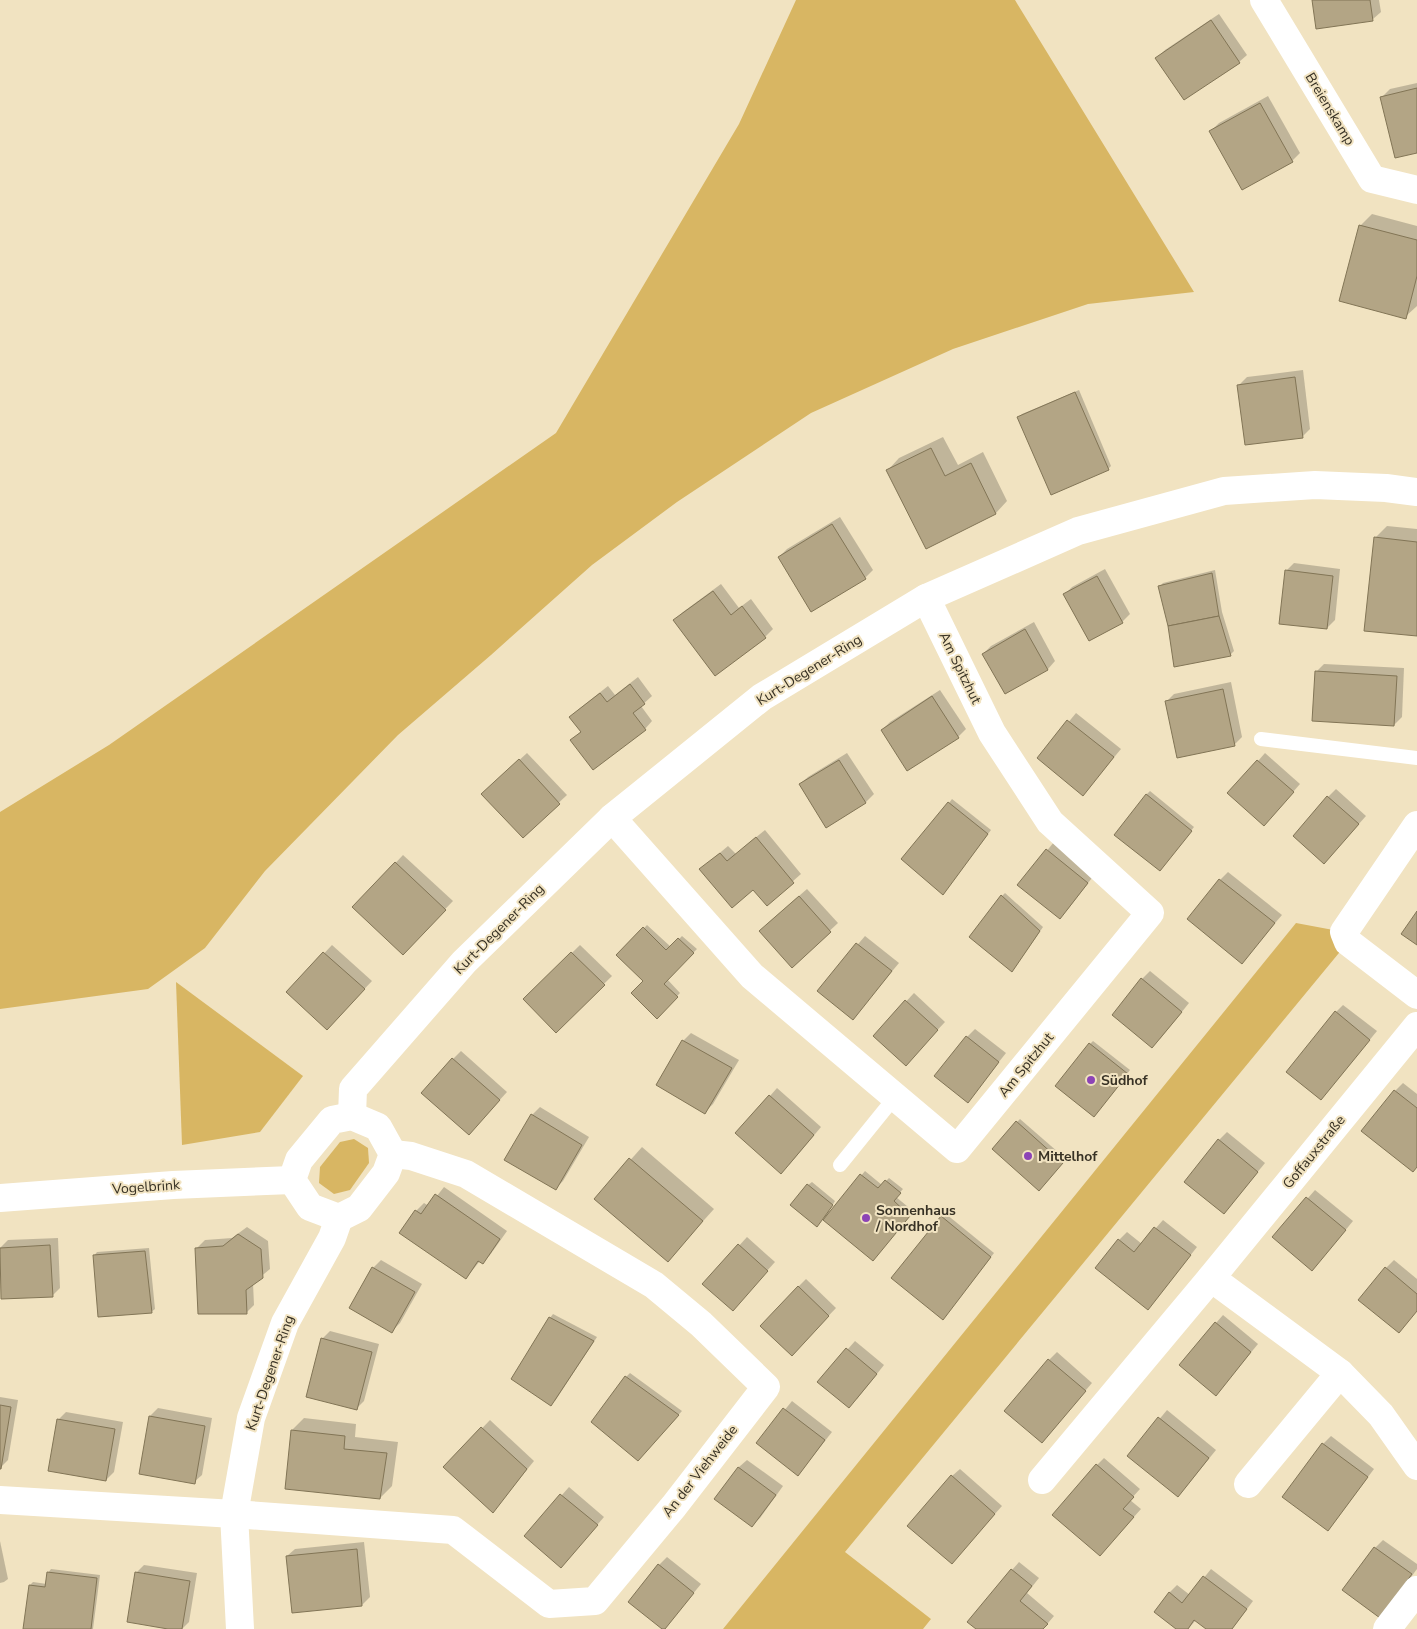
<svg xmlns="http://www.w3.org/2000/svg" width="1417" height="1629" font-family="'Nunito Sans',sans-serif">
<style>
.green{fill:#d8b663}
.shadow{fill:#0003}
.building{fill:#b3a585;stroke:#827556}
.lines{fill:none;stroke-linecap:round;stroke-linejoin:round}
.service{stroke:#fff;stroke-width:14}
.minor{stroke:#fff;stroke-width:28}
.poi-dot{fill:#8c44b6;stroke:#f1e3c1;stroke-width:2}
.labels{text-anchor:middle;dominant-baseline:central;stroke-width:4;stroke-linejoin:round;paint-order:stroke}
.street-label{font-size:14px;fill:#373124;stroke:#f1e3c1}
.poi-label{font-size:14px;font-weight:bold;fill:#373124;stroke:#f1e3c1;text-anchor:start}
</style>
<rect width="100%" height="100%" fill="#f1e3c1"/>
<g class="green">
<polygon points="796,0 1015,0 1194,292 1088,304 953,349 811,413 677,502 592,565 491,655 398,735 265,871 205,948 148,989 0,1009 0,812 109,745 556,433 739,124"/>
<polygon points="1296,923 1344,932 1348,942 845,1552 931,1619 923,1629 723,1629"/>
<polygon points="176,982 303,1076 260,1132 182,1145"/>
<polygon points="354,1139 368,1148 369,1163 350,1190 334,1194 319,1183 320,1167 340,1142"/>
</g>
<g class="shadow">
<polygon points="1313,0 1379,0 1381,12 1373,19 1317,27"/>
<polygon points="1219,14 1247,55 1239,62 1157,58 1165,50"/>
<polygon points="1417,83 1417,152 1382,97 1390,89"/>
<polygon points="1268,96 1300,153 1292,161 1211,131 1219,123"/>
<polygon points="1372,214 1417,226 1417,306 1405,317 1360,226"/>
<polygon points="1303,370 1310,429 1302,437 1239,385 1247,377"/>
<polygon points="1079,390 1111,466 1108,469 1019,417 1022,414"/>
<polygon points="943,437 958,465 983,452 1007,501 996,513 926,547 888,470 899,458"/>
<polygon points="840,517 873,570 865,578 779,557 787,549"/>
<polygon points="1387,526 1417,529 1417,634 1375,538"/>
<polygon points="1294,563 1340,569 1335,620 1327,628 1286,571"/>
<polygon points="1105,569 1130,614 1122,622 1064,595 1072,587"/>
<polygon points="1215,570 1222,612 1234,651 1230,655 1169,626 1160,586 1163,583"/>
<polygon points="721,584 739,608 751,599 773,629 765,637 715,674 675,620 683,612"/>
<polygon points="1034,622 1055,661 1048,669 1005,693 983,654 991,646"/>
<polygon points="1324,664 1404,668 1402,717 1394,725 1316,672"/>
<polygon points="638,677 652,696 641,706 652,721 645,729 572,740 581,731 571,717 579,709 608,686 615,695"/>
<polygon points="1231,682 1242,737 1235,744 1166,702 1174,694"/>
<polygon points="940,690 966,729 958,737 882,730 890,722"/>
<polygon points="1076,713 1121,749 1090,786 1039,758"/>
<polygon points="527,753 567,795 523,836 491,786"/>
<polygon points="847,753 874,794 866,802 827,826 800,784 808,777"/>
<polygon points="1265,753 1300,784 1272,816 1258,761"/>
<polygon points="1336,789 1366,816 1332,854 1328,797"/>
<polygon points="1150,791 1194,827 1163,866 1146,795"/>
<polygon points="952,799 991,830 946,890 949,803"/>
<polygon points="765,830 801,874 767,904 754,889 709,862 728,846 736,854"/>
<polygon points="1054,842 1095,874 1068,909 1019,885"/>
<polygon points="403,855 453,901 403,953 354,907"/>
<polygon points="1228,872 1282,915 1242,962 1220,880"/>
<polygon points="807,889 838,923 792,966 768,923"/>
<polygon points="1005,893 1043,927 1015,967 1002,896"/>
<polygon points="647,925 671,947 682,936 697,949 667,979 680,993 657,1017 645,981 618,955"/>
<polygon points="865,936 899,963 853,1018 819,990"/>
<polygon points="332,945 372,981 335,1020 288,992"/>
<polygon points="580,945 612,976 556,1031 525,999"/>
<polygon points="1150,971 1189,1003 1160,1039 1142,979"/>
<polygon points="914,993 945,1022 913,1056 874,1036"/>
<polygon points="1343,1005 1377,1031 1321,1099 1336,1012"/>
<polygon points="975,1029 1006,1053 968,1101 967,1037"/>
<polygon points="691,1033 739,1060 713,1104 705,1112 658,1084 683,1041"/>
<polygon points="1093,1041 1130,1070 1097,1112 1090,1044"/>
<polygon points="461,1051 507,1092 476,1126 453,1059"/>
<polygon points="1403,1083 1417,1094 1417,1166 1395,1091"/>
<polygon points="777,1088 821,1127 789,1165 770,1096"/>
<polygon points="540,1107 589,1137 563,1181 555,1189 532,1115"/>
<polygon points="1020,1119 1066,1159 1043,1185 1017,1122"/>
<polygon points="1227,1132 1265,1163 1224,1213 1219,1140"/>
<polygon points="642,1147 714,1209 668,1260 596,1199"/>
<polygon points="865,1171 882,1185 889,1178 903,1189 896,1197 913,1211 873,1259 823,1218 808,1185 812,1182 835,1201 829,1211 831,1212"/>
<polygon points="444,1187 507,1231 490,1255 482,1263 480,1261 466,1278 401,1233 416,1211 424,1203 429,1206"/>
<polygon points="1315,1190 1353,1221 1320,1261 1274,1237"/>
<polygon points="946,1214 994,1253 946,1315 893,1278"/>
<polygon points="1163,1220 1197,1247 1155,1300 1119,1240 1127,1232 1142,1244"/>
<polygon points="247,1227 268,1241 270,1269 253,1283 254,1305 246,1313 197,1248 205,1240 232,1238"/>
<polygon points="747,1237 775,1262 740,1301 704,1284"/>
<polygon points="58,1238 60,1288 52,1296 0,1248 8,1240"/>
<polygon points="149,1248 155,1309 151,1312 94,1256 97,1252"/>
<polygon points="381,1260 422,1284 400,1323 392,1331 373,1268"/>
<polygon points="1394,1260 1417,1279 1417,1310 1386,1268"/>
<polygon points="806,1279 836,1308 800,1346 798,1287"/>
<polygon points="553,1314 597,1337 555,1401 550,1318"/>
<polygon points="1223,1315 1258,1344 1223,1386 1216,1323"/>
<polygon points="330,1331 379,1344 364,1401 356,1409 322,1339"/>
<polygon points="855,1341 884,1365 857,1399 819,1382"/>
<polygon points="1057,1352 1092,1383 1049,1433 1049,1360"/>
<polygon points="630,1373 682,1411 638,1459 626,1377"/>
<polygon points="0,1397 18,1400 8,1460 0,1468"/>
<polygon points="792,1401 832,1432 805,1466 758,1443"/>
<polygon points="158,1408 212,1418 202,1475 194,1482 150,1416"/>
<polygon points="1167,1410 1216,1450 1185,1488 1129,1456"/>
<polygon points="66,1412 123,1422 114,1472 106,1480 58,1420"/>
<polygon points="304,1418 356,1424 355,1437 398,1442 392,1486 380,1498 292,1430"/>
<polygon points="490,1420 534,1461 500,1503 445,1467"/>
<polygon points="1331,1436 1374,1469 1335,1521 1323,1444"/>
<polygon points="1104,1458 1140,1489 1130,1500 1141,1509 1107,1547 1097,1465"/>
<polygon points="747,1460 783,1486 760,1518 752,1525 716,1499 739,1467"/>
<polygon points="960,1469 1002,1506 959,1554 952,1476"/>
<polygon points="569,1487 604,1517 569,1558 526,1536"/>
<polygon points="1383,1540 1417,1564 1417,1569 1388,1608 1344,1590 1375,1548"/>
<polygon points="0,1541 8,1579 4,1582 0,1583"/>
<polygon points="364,1542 370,1597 362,1605 287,1556 295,1549"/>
<polygon points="667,1557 701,1584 664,1629 659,1565"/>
<polygon points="1019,1562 1039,1578 1027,1593 1054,1616 1043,1629 978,1629 1012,1570"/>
<polygon points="144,1565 197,1573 189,1622 182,1629 176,1629 136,1573"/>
<polygon points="51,1569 100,1575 93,1629 31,1629 30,1585 33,1582 47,1584 48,1573"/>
<polygon points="1211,1569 1253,1601 1232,1629 1208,1629 1196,1620 1188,1629 1178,1629 1169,1593 1177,1585 1190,1595"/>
</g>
<g class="building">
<polygon points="1312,0 1370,0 1373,21 1316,29"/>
<polygon points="1211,20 1240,63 1184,100 1155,58"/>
<polygon points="1417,88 1417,153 1395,158 1380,97"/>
<polygon points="1260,103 1293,162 1242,190 1209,131"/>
<polygon points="1359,225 1417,240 1417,276 1406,319 1339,301"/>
<polygon points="1295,377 1303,438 1245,445 1237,385"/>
<polygon points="1075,392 1109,470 1051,495 1017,417"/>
<polygon points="931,448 945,476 971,463 996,514 926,549 886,470"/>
<polygon points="832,524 866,579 811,612 778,557"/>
<polygon points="1374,537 1417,542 1417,636 1364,631"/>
<polygon points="1285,570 1333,576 1327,629 1279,624"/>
<polygon points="1212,573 1219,616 1168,626 1158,586"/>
<polygon points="1097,576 1123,623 1089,641 1063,594"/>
<polygon points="713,591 731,615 742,606 766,638 715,676 673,620"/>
<polygon points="1219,616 1231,656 1174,667 1168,626"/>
<polygon points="1025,629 1048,670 1005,694 982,654"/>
<polygon points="1315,671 1397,676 1394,726 1312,721"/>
<polygon points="630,684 645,704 633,713 646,730 593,770 570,740 581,732 569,717 600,693 607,702"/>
<polygon points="1223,689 1235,746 1177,758 1165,701"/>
<polygon points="932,696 959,738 907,771 881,730"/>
<polygon points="1067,720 1114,757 1083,796 1037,758"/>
<polygon points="519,759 560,804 523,838 481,794"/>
<polygon points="839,760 866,803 826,828 799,784"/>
<polygon points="1257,760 1294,792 1264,826 1227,793"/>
<polygon points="1146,794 1192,831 1160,871 1114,835"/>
<polygon points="1327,796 1359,824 1324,864 1293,836"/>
<polygon points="948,802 988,834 943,895 901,859"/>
<polygon points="756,837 794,883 767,906 753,890 732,908 699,869 720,853 727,861"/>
<polygon points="1046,849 1088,883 1060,919 1017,885"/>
<polygon points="395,862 446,910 403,955 352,907"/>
<polygon points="1219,879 1275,923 1242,964 1187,919"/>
<polygon points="1001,895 1040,931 1012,972 969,937"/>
<polygon points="799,896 831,932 792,968 759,931"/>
<polygon points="1417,911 1417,945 1401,934"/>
<polygon points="643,927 666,950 678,938 694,953 664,984 678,997 657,1019 631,993 643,981 616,955"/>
<polygon points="856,943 892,971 853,1020 817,991"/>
<polygon points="323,952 365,989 327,1030 286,992"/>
<polygon points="571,952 605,985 556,1033 523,999"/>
<polygon points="1141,978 1182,1012 1152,1048 1112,1015"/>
<polygon points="905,1000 938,1030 906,1066 873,1036"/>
<polygon points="1335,1011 1370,1040 1321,1100 1286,1072"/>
<polygon points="966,1036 999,1062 968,1103 934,1076"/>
<polygon points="682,1040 732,1068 705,1114 656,1085"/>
<polygon points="1089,1043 1128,1074 1094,1117 1055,1086"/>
<polygon points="452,1058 500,1100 469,1135 421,1093"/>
<polygon points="1394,1090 1417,1108 1417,1167 1413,1172 1361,1131"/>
<polygon points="769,1095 814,1135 781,1174 735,1133"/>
<polygon points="531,1114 582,1145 556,1190 504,1160"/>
<polygon points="1016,1121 1063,1163 1039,1191 992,1149"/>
<polygon points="1218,1139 1258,1172 1224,1214 1184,1182"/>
<polygon points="629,1158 703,1221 668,1262 594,1199"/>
<polygon points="860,1174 878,1188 885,1180 901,1193 894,1201 910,1216 873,1261 823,1220"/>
<polygon points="807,1184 833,1205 817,1227 790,1205"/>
<polygon points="435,1194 500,1239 483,1264 478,1261 466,1279 399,1233 415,1210 421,1214"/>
<polygon points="1306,1197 1346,1230 1312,1271 1272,1237"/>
<polygon points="941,1216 991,1257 943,1320 891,1278"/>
<polygon points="1154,1227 1191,1255 1148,1310 1095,1268 1118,1239 1134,1252"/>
<polygon points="238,1234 261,1249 263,1278 246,1290 247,1314 198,1314 195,1248 223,1246"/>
<polygon points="738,1244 768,1271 733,1311 702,1284"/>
<polygon points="50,1245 53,1297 1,1299 0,1248"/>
<polygon points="145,1251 152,1313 98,1317 93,1255"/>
<polygon points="372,1267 415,1292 392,1333 349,1308"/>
<polygon points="1385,1267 1417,1294 1417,1311 1399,1333 1358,1300"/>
<polygon points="798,1286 829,1316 792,1356 760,1326"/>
<polygon points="549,1317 594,1341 551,1406 511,1379"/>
<polygon points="1215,1322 1251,1352 1216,1396 1179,1365"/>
<polygon points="321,1338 372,1352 357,1410 306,1397"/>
<polygon points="846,1348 877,1374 849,1408 817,1382"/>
<polygon points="1048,1359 1086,1391 1042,1443 1004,1411"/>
<polygon points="625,1376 679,1415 638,1461 591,1422"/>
<polygon points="0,1405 11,1407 1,1469 0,1469"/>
<polygon points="783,1408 825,1440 798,1476 756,1443"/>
<polygon points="149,1416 205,1426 195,1484 139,1474"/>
<polygon points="1158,1417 1209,1458 1178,1497 1127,1456"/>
<polygon points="57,1419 115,1429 106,1481 48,1471"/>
<polygon points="481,1427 527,1469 493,1513 443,1467"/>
<polygon points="291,1430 345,1436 344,1449 387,1453 380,1499 285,1489"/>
<polygon points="1322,1443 1368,1477 1328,1531 1282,1497"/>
<polygon points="1096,1464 1134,1497 1123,1509 1134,1517 1100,1556 1052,1515"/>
<polygon points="738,1467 776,1495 752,1527 714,1499"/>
<polygon points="951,1475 995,1514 952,1564 907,1526"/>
<polygon points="560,1494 598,1525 561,1568 524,1536"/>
<polygon points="1374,1547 1412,1574 1380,1618 1342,1590"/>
<polygon points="357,1549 362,1606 292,1613 286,1556"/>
<polygon points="658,1564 694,1593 665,1629 662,1629 628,1602"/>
<polygon points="1011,1569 1032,1586 1020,1601 1048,1624 1043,1629 976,1629 967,1622"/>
<polygon points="47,1572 97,1578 91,1629 23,1629 29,1585 45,1587"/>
<polygon points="135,1572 190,1581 182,1629 168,1629 127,1622"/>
<polygon points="1203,1576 1247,1609 1232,1629 1206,1629 1194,1620 1188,1629 1176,1629 1154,1612 1169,1592 1182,1603"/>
</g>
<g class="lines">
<g class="service">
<polyline points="1261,739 1417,758"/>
<polyline points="840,1165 895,1097"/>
</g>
<g class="minor">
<polyline points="1264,0 1372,179 1417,190"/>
<polyline points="612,818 752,976 957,1149 1150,913 1050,822 992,733 926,598"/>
<polyline points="1417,825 1344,932 1348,942 1417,995"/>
<polyline points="352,1116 353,1089 464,962 612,818 762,697 926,598 1078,531 1224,491 1315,485 1386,488 1417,492"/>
<polyline points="0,1198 173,1185 292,1180"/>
<polyline points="1211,1278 1340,1373 1381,1415 1417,1466"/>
<polyline points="1042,1480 1211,1278 1417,1026"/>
<polyline points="1248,1484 1340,1373"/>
<polyline points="0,1500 234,1514 453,1530 549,1604 595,1601 674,1506 766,1387 701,1324 654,1285 466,1174 411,1156 393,1154"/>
<polyline points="240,1629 234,1514 251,1418 285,1323 332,1238 339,1218 359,1208 386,1173 393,1154 378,1127 352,1116 332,1120 299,1160 292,1180 310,1207 339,1218"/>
<polyline points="1387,1629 1417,1590"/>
</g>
</g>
<g class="poi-dot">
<circle cx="1091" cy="1080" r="5"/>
<circle cx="1028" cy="1156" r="5"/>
<circle cx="866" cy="1218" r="5"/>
</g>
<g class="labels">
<g class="street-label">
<text transform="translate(1330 109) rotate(59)">Breienskamp</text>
<text transform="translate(960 668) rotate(64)">Am Spitzhut</text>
<text transform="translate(809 670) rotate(-32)">Kurt-Degener-Ring</text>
<text transform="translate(499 929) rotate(-45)">Kurt-Degener-Ring</text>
<text transform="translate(1026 1065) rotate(-51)">Am Spitzhut</text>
<text transform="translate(1314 1152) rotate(-51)">Goffauxstraße</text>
<text transform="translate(146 1187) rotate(-4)">Vogelbrink</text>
<text transform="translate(270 1373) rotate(-71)">Kurt-Degener-Ring</text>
<text transform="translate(700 1471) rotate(-52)">An der Viehweide</text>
</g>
<g class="poi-label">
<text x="1101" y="1080">Südhof</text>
<text x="1038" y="1156">Mittelhof</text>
<text x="876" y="1210">Sonnenhaus<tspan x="876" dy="16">/ Nordhof</tspan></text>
</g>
</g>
</svg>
